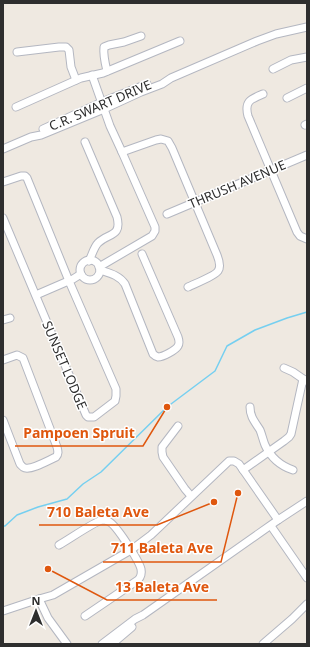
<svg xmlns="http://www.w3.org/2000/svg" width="310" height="647" font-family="'Noto Sans',sans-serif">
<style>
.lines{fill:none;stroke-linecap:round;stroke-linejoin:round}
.stream{stroke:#75cff0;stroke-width:1.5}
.minor-casing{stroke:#b4b7c1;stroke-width:9}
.minor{stroke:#fff;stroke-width:7}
.labels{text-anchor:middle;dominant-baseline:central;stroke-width:3;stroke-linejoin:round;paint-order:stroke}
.street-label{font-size:13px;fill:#2e2e2e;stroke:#fff}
.leader{fill:none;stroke:#df570e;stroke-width:1.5}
.callout-dot{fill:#df570e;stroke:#fff;stroke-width:1.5}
.callout-label{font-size:14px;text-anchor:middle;font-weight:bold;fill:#df570e;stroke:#fff;stroke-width:3;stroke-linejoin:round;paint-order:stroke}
</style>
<rect width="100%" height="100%" fill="#efe9e1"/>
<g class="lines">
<polyline class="stream" points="3,526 5,526 17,515 38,507 67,499 83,484 101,472 167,407 215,371 227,346 255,330 287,318 307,312"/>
<g class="minor-casing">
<g id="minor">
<polyline points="17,52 59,47 66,47 69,50 71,67 76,80"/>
<polyline points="273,69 291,60 307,57"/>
<path d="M107 71C105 63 103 55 104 47L109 45 124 42 141 36"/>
<path d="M92 75 110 126 122 152 156 140 161 139 168 141 172 148 217 255C219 260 221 267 218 271 215 276 194 284 188 287"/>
<path d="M263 94C251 99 244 101 248 116L297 232 300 236 307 239"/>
<polyline points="287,98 307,88"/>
<polyline points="16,107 81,78 103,73 180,41"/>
<polyline points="305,125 307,124"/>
<polyline points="43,129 102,102 147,84"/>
<path d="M85 142 117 217C122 237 108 233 98 243 94 247 92 255 89 261"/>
<polyline points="3,149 31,137 41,135 104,109 141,92 162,84 171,78 257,41 276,34 307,27"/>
<polyline points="3,182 21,176 25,176 27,178 69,281 116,389 116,396 115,401 94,417 88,417 86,415 3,218"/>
<polyline points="167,214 307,155"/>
<circle cx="90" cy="270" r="10"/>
<polyline points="99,267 152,236 155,231 155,227 122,152"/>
<path d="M100 270C109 273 119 275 125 284L153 354C155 356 155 356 158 357 163 357 176 350 178 346 180 343 179 340 178 337L142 254"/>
<polyline points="36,295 73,279 81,274"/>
<polyline points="3,320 10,318"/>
<path d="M3 360 17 355 23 358 57 447C58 451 59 454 56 457 49 460 32 470 25 468 22 467 22 466 20 464L3 420"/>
<polyline points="284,368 293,372 306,381"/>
<path d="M250 407C250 417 255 422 260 430 262 435 263 440 265 445 271 458 281 466 293 470"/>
<polyline points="178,426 162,447 162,452 163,457 185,489 191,496"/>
<polyline points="243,470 284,441 289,437 291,434 303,379"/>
<polyline points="271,526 307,578"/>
<path d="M59 545C68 540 94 522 102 520 104 520 106 520 108 521 116 524 139 561 141 569 142 574 141 577 138 580L85 616"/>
<polyline points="39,599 48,618 67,644"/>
<polyline points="3,611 39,599 53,595 131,550 151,535 229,461 234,461 239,464 278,520"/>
<polyline points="102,644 135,619 143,615 278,520 307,501"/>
<polyline points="112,644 132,627"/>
<polyline points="263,644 292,619 307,604"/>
</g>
</g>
<use href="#minor" class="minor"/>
</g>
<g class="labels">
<g class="street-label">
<text transform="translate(100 105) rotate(-23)">C.R. SWART DRIVE</text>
<text transform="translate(237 184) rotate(-23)">THRUSH AVENUE</text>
<text transform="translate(65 365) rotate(67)">SUNSET LODGE</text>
</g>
</g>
<path class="leader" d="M167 407L143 446H15M214 502L157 525H39M238 493L221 562H103M48 569L107 600H217"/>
<g class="callout-dot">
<circle cx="167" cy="407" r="4"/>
<circle cx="214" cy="502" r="4"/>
<circle cx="238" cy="493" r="4"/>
<circle cx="48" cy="569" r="4"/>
</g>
<g class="callout-label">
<text x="79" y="438">Pampoen Spruit</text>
<text x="98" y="517">710 Baleta Ave</text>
<text x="162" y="553">711 Baleta Ave</text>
<text x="162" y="592">13 Baleta Ave</text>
</g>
<rect width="310" height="647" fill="none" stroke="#2e2e2e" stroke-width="8"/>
<g transform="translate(36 611)" stroke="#ffffff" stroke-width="3" paint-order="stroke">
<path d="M0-3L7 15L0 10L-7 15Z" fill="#2e2e2e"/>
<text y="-6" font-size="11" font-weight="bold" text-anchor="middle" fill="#2e2e2e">N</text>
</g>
</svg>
